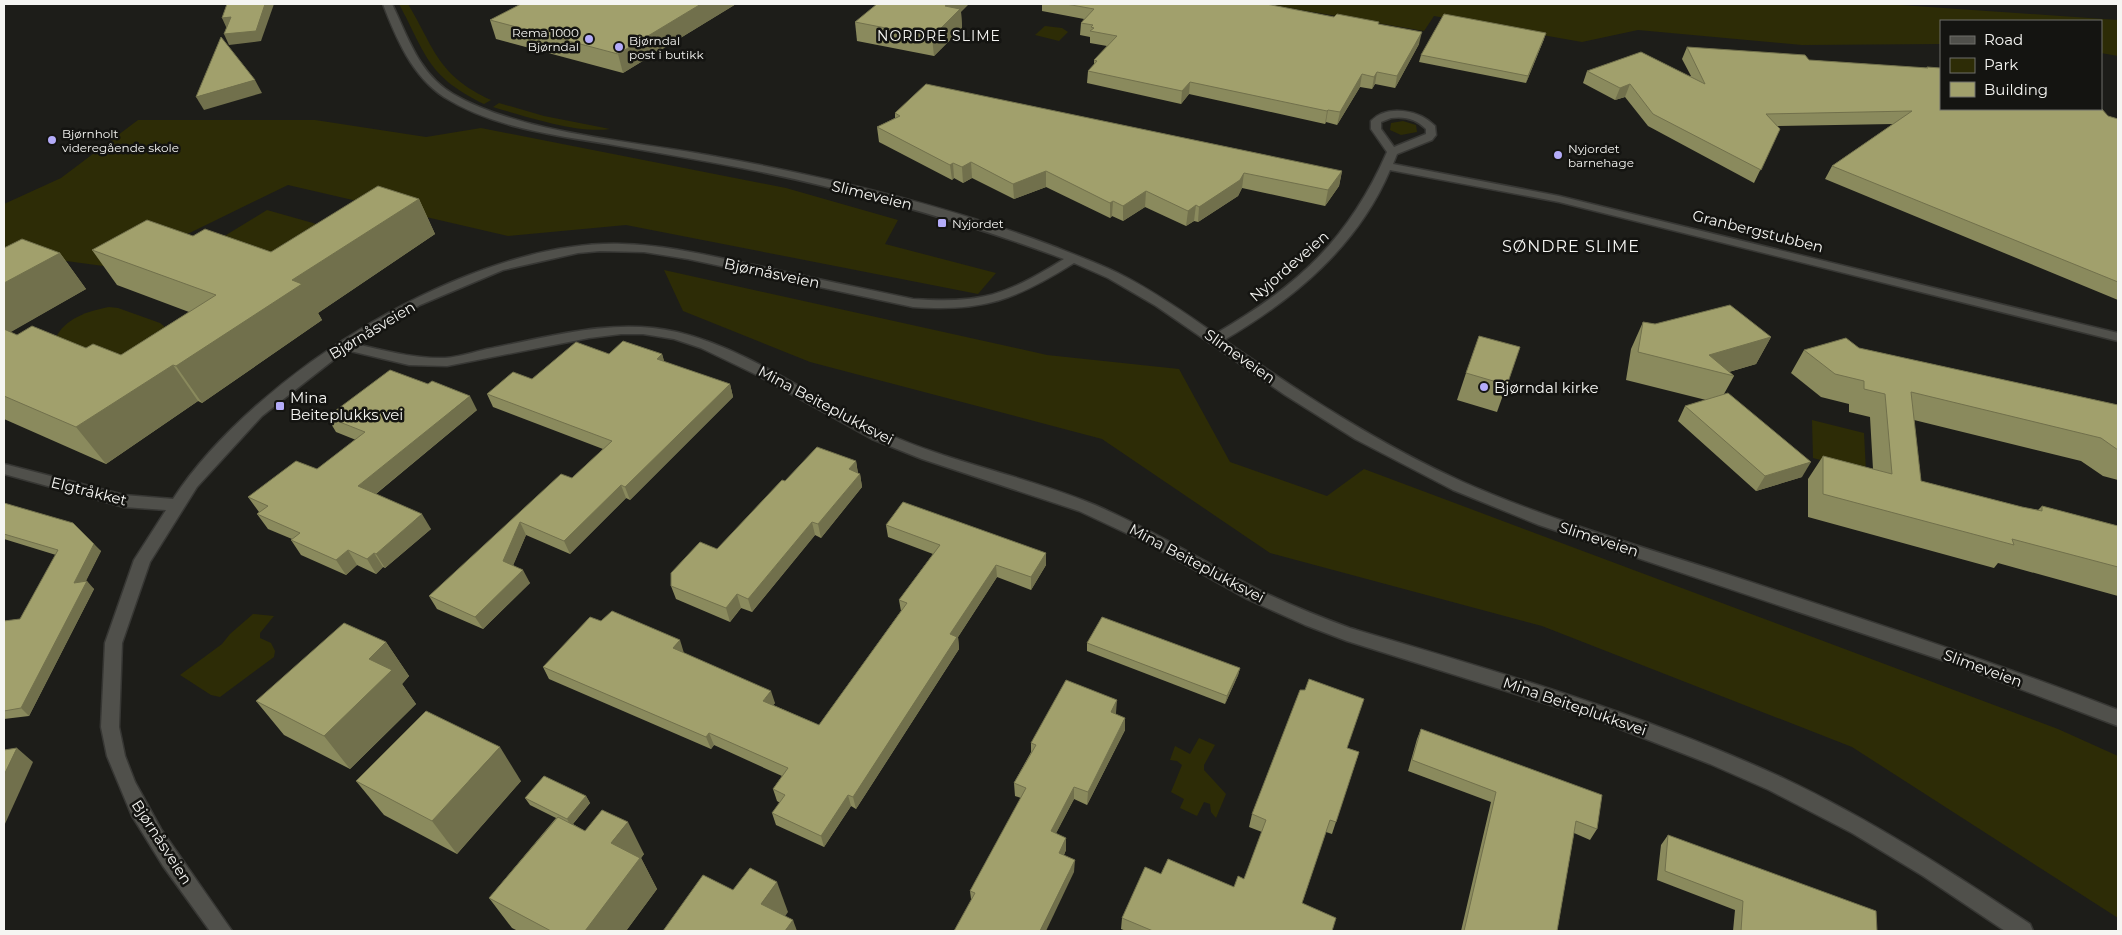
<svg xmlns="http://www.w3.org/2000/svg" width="2122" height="935" font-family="Montserrat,sans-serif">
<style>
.green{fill:#2d2c06}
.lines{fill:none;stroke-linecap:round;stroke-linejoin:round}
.minor-casing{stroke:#373734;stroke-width:3}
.minor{fill:#50504b;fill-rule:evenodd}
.wall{fill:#8a8a5d}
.shaded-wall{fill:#71704c}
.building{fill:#a1a06c;stroke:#71704c}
.poi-dot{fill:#b4acf9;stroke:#141411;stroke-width:2}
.labels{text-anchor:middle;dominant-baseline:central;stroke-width:5;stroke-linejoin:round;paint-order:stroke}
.far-poi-label{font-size:12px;fill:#f5f5f2;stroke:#141411;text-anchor:start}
.far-neighbourhood-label{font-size:14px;letter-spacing:1px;fill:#f5f5f2;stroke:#141411}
.street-label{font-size:15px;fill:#f5f5f2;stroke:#141411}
.poi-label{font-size:15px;fill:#f5f5f2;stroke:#141411;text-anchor:start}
.neighbourhood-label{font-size:16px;letter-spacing:1px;fill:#f5f5f2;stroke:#141411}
</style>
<rect width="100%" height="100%" fill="#1d1d19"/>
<g class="green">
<path d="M399 4H408C435 49 437 75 491 100L484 104C427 76 427 56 399 4Z"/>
<polygon points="1266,4 1886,4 2118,20 2118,56 2101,53 2101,21 1941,21 1941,44 1802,45 1638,30 1582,42 1434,16 1424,31"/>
<polygon points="1045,26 1062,28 1068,32 1059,41 1035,35"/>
<path d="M499 103 544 116 610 129C578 134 524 116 493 107Z"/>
<polygon points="138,120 315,120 426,137 481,128 786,188 898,220 885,244 996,273 978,294 626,225 508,236 288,185 118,268 59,260 4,267 4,204 61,178"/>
<polygon points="1403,121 1416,125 1417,132 1401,135 1390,130 1391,123"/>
<polygon points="267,210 334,229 291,261 213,243"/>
<polygon points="664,270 1047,355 1179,369 1230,462 1327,496 1364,469 2058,729 2118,756 2118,918 1852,747 1542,626 1270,553 1102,439 810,362 683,311"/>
<path d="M109 307 118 308 160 323 165 327V333L119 361 55 339C65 318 88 311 109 307Z"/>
<polygon points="1812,420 1864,433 1866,472 1813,458"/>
<polygon points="253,614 274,616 260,633 260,638 271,643 275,651 274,657 220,697 211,695 180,675 222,644 230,634"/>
<polygon points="1199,738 1215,745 1204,765 1204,770 1226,794 1216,818 1211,812 1210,804 1204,802 1197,816 1180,808 1184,799 1171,792 1182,765 1177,761 1170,760 1175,746 1190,754"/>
</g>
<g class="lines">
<g class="minor-casing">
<path id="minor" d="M383 4H392C408 37 419 74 453 94 520 133 630 141 707 155 823 176 939 203 1050 245 1073 254 1095 262 1118 273 1152 290 1184 312 1215 334 1297 287 1349 239 1387 152L1371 129V121C1387 104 1420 110 1435 126L1436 135 1432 140 1397 154 1393 164 1559 196 2118 333V341L1559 202 1390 170C1358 246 1294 299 1224 340 1301 393 1378 444 1463 482 1545 518 1632 544 1717 571 1851 615 1986 659 2118 710V726L1954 664 1539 525 1453 490 1355 439 1285 395 1156 306 1108 278 1074 263C1015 300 983 312 913 307L688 259 644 252 600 251 578 253 503 270 420 305 356 344C386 351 415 359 445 358 459 357 474 352 487 349 549 337 614 317 677 332 752 350 814 400 883 432 951 463 1026 476 1095 505 1153 530 1206 563 1261 591 1290 605 1320 617 1350 628 1496 671 1644 714 1783 778 1870 819 1950 871 2030 924L2033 931H2005L1923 876 1852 833 1769 790 1710 764 1592 718 1347 641 1305 625 1247 599 1143 541 1079 511 922 459 872 439 759 376 701 348 674 339 643 334H621L589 338 447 366 409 365 346 350 262 416 197 487 150 562 122 643 119 727 125 756 135 782 161 829 232 931H210L163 866 132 816 107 756 101 727 105 643 134 560 166 510 124 507 4 474V464L124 495 173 499C255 374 470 239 622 244 667 245 710 256 754 265 807 277 860 288 913 299 982 304 1006 295 1064 259 959 220 852 190 742 168 701 160 660 153 619 146 561 136 495 129 444 97 412 76 396 38 383 4ZM1391 118C1405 116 1416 119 1426 129V134L1394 147 1381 129V122Z"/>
</g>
<use href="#minor" class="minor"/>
</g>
<g class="wall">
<polygon points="521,4 736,4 623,73 496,39 490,20"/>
<polygon points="1042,4 1266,4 1334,17 1379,24 1419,44 1395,88 1375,84 1372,89 1360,87 1337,125 1326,122 1325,124 1189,94 1181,104 1087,83 1088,71 1094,65 1094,60 1107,46 1090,43 1090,37 1080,35 1081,23 1084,19 1042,11"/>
<polygon points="961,12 962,28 934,56 857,41 855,22"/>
<polygon points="1544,39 1526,83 1419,62 1421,55"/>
<polygon points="1687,47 1809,60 1926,68 1927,67 2108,116 2118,119 2118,300 1825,179 1832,166 1893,124 1777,126 1780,129 1754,183 1648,126 1625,97 1615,100 1583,83 1587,71 1691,76 1682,59"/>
<polygon points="895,113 1342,171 1339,186 1325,206 1242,188 1238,196 1198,222 1194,221 1186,226 1145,207 1123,221 1112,216 1110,218 1046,187 1014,199 972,178 963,183 954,178 952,180 879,142 877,127 895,118"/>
<polygon points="419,199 435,234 318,313 322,320 202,403 198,401 106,464 4,419 4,248 60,253 86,289 10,332 17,335 121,355 189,312 117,285 92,250 193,236 271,252"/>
<polygon points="1643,322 1655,324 1771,337 1756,364 1729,372 1734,376 1724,394 1802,477 1756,491 1678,421 1685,406 1706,400 1626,380 1631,349"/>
<polygon points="1520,347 1497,412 1457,400 1466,373"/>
<polygon points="1859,348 2118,405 2118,480 2103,476 2081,461 1914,420 1921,481 2022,507 2038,510 2042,506 2118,526 2118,596 1998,563 1994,568 1808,517 1808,479 1823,456 1873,469 1870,417 1849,412 1849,404 1821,397 1791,373 1804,350"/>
<polygon points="609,354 662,354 664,362 730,384 733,397 630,500 626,498 570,554 526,535 513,565 530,583 483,629 437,609 429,596 572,478 603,449 493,407 487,394"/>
<polygon points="477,410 376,494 431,529 385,568 383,567 376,574 357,565 346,575 301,555 291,540 292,539 268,529 257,514 259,512 248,497 317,469 356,440 336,432 327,417"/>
<polygon points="856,461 858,473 860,474 862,487 821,538 815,535 752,612 741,608 730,622 676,599 671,586 717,549 785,481"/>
<polygon points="4,503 101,551 85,582 94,589 29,716 4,719 4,621 20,619 56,555 4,539"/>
<polygon points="886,525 1046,553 1046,565 1031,590 997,577 958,637 959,649 856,809 851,806 824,847 776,825 772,813 780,803 777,801 773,789 782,776 714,745 711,749 549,679 543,667 601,621 684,653 775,703 773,705 819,725 901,611 899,600 933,554 888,537"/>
<polygon points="386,642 409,676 402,684 416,704 350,769 284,735 256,701"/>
<polygon points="1087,643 1240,668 1238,675 1225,704 1087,651"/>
<polygon points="1116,713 1116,714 1125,730 1087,805 1074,799 1056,833 1066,850 1064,855 1074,872 971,899 970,891 1021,798 1015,796 1014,783 1031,752 1031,743"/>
<polygon points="1421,729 1597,829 1590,840 1574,833 1557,931 1461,931 1491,802 1408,771 1417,739"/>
<polygon points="1347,748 1359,752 1332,834 1326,832 1302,903 1332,931 1126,931 1121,929 1122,918 1161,874 1234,887 1244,879 1262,832 1249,827 1252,814"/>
<polygon points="356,781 521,781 457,854 384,815"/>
<polygon points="586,796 590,803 573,824 585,831 644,854 641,858 657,889 626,931 518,931 512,928 489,898 556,818 530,805 525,798"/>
<polygon points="1668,835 1877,931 1733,931 1735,910 1657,880 1661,845"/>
</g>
<g class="shaded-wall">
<polygon points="265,4 274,4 261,41 229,45 224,34"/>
<polygon points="701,4 736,4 623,73 618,54"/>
<polygon points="948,4 969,4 961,12 962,28 934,56 932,37 945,6"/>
<polygon points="231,17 227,29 222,18"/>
<polygon points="1422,32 1419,44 1395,88 1397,76"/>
<polygon points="1546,33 1544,39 1526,83 1528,76"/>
<polygon points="1377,72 1375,84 1372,89 1374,77"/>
<polygon points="1362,74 1360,87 1337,125 1340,112"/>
<polygon points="255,80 262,93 204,110 196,97"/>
<polygon points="1190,82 1189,94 1181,104 1182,91"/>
<polygon points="1630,84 1625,97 1615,100 1620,88"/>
<polygon points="1328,110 1326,122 1325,124 1327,111"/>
<polygon points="971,162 972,178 963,183 962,167"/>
<polygon points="953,163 954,178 952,180 950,165"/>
<polygon points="1046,171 1046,187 1014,199 1013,184"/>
<polygon points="1342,171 1339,186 1325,206 1328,190"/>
<polygon points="1244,173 1242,188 1238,196 1198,222 1199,207"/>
<polygon points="1146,191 1145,207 1123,221 1123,206"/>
<polygon points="419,199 435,234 318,313 322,320 202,403 176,366 292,280"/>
<polygon points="1113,201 1112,216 1110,218 1110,203"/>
<polygon points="1196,205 1194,221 1186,226 1188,211"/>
<polygon points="60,253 86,289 4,336 4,283"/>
<polygon points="1771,337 1756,364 1725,373 1709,355"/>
<polygon points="662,354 666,367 657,359"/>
<polygon points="173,365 198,401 106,464 76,427"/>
<polygon points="730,384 733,397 630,500 625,487"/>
<polygon points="470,396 477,410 367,501 358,486"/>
<polygon points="856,461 858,475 849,469"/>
<polygon points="1811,462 1802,477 1756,491 1765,476"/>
<polygon points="860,474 862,487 821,538 818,524"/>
<polygon points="621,485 626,498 570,554 564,541"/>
<polygon points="422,514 431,529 385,568 376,554"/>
<polygon points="520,522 526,535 510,573 503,561"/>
<polygon points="812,522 815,535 752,612 748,599"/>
<polygon points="94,544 101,551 81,591 74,583"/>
<polygon points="348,550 357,565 346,575 336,560"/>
<polygon points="374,553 383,567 376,574 367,559"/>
<polygon points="1046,553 1046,565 1031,590 1031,577"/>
<polygon points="996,565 997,577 958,637 959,649 856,809 853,797 950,634"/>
<polygon points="523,570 530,583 483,629 475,617"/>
<polygon points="87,581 94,589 29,716 21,708"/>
<polygon points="737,594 741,608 730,622 726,608"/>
<polygon points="680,640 684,653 673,648"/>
<polygon points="386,642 409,676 402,684 416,704 350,769 324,736 369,659"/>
<polygon points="1240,668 1238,675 1225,704 1227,696"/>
<polygon points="771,691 775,703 767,713 763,701"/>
<polygon points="1117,700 1116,713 1110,725 1111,712"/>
<polygon points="1125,718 1125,730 1087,805 1088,792"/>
<polygon points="709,733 714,745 711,749 706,737"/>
<polygon points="500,747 521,781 457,854 432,821"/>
<polygon points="17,748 33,762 4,826 4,775"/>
<polygon points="1074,787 1074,799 1051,843 1051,831"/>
<polygon points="848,795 851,806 824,847 821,836"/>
<polygon points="586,796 590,803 571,826 567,819"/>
<polygon points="628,822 644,854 641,858 657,889 626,931 585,931 611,843"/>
<polygon points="1066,838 1066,850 1059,865 1059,853"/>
<polygon points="1075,860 1074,872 1046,931 1040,931"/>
<polygon points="777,882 788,912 775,931 761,904"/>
<polygon points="793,920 797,931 785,931"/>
</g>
<g class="building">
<polygon points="227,4 265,4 256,31 224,34 231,17 222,18"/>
<polygon points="521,4 701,4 618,54 490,20"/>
<polygon points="877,4 948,4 945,6 960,9 932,37 855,22"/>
<polygon points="1066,4 1266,4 1334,17 1337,14 1379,22 1378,24 1422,32 1397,76 1377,72 1374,77 1362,74 1340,112 1328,110 1327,111 1190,82 1182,91 1088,71 1097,61 1094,60 1117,36 1090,31 1094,28 1091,27 1093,25 1081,23 1094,9"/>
<polygon points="1444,14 1546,33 1528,76 1421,55"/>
<polygon points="221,37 255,80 196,97"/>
<polygon points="1687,47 1805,55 1809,60 1928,68 1927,67 1941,68 1941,109 2101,109 2101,108 2108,116 2118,119 2118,282 1832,166 1912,111 1766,114 1780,129 1761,170 1653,114 1630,84 1620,88 1587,71 1641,52 1705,84"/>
<polygon points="926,84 1342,171 1328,190 1244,173 1240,180 1199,207 1196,205 1188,211 1146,191 1123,206 1113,201 1110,203 1046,171 1013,184 971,162 962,167 953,163 950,165 877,127 900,116 895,113"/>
<polygon points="378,186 419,199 292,280 302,284 176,366 173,365 76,427 4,396 4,329 17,335 32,326 86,348 93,344 121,355 216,295 92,250 147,220 193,236 205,229 271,252"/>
<polygon points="22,239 60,253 4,283 4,248"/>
<polygon points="1730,305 1771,337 1709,355 1734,376 1638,352 1643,322 1655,324"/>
<polygon points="1479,336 1520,347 1507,385 1466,373"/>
<polygon points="1846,338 1859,348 2118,405 2118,450 2101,438 1911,392 1921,481 2022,507 2042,511 2042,506 2118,526 2118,567 2012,539 2014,545 1823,494 1823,456 1892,474 1885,394 1864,389 1864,381 1835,374 1804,350"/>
<polygon points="623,341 662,354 657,359 730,384 625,487 621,485 564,541 520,522 503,561 523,570 475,617 429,596 561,474 572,478 612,441 487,394 513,372 532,379 576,342 609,354"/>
<polygon points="390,370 428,384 432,381 470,396 358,486 422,514 376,554 374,553 367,559 348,550 336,560 291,540 300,533 257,514 268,506 248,497 296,461 317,469 365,432 327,417"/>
<polygon points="1728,393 1811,462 1765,476 1685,406"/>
<polygon points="817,447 856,461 849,469 860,474 818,524 812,522 748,599 737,594 726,608 671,586 671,573 700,542 717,549 782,480 785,481"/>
<polygon points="903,502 1046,553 1031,577 996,565 950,634 957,637 853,797 848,795 821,836 772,813 785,795 773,789 788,768 709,733 706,737 543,667 590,617 601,621 612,611 680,640 673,648 771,691 763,701 819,725 907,603 899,600 940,545 886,525"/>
<polygon points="4,503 73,523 94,544 74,583 87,581 21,708 4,711 4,621 20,619 58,550 4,534"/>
<polygon points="1102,617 1240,668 1227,696 1087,643"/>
<polygon points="344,623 386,642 369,659 392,670 324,736 256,701"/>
<polygon points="1309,679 1364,699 1347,748 1359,752 1336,822 1330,820 1302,903 1336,918 1332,931 1153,931 1122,918 1145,867 1161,874 1168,859 1234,887 1238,876 1244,879 1266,820 1252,814 1300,690 1305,690"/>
<polygon points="1066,680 1117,700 1111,712 1125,718 1088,792 1074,787 1051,831 1066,838 1059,853 1075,860 1040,931 954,931 975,893 970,891 1026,788 1014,783 1036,745 1031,743"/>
<polygon points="426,711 500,747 432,821 356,781"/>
<polygon points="1421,729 1602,795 1597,829 1576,821 1557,931 1464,931 1496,792 1412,760"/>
<polygon points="17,748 4,775 4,750"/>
<polygon points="544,776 586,796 567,819 525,798"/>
<polygon points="602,810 628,822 611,843 640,858 585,931 551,931 489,898 558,817 585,831"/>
<polygon points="1668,835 1876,911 1877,931 1741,931 1743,901 1665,871"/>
<polygon points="750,868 777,882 761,904 793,920 785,931 663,931 703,875 733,890"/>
</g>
<g class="poi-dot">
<circle cx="589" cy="39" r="5"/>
<circle cx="619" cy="47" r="5"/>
<circle cx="52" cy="140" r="5"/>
<circle cx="1558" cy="155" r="5"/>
<rect x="937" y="218" width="10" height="10" rx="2.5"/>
<circle cx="1484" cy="387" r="5"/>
<rect x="275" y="401" width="10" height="10" rx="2.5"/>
</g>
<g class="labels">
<g class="far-poi-label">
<text x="579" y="32" text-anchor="end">Rema 1000<tspan x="579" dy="14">Bjørndal</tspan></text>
<text x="629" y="40">Bjørndal<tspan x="629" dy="14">post i butikk</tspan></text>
<text x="62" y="133">Bjørnholt<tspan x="62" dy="14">videregående skole</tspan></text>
<text x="1568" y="148">Nyjordet<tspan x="1568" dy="14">barnehage</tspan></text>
<text x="952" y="223">Nyjordet</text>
</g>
<g class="far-neighbourhood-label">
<text x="939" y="36">NORDRE SLIME</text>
</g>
<g class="street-label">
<text transform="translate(872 195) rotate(14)">Slimeveien</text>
<text transform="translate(1758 231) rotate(14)">Granbergstubben</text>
<text transform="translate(1289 266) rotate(-41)">Nyjordeveien</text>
<text transform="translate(772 273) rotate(12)">Bjørnåsveien</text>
<text transform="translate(372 330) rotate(-31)">Bjørnåsveien</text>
<text transform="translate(1240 356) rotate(35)">Slimeveien</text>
<text transform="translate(826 405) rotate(28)">Mina Beiteplukksvei</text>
<text transform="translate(89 491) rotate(14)">Elgtråkket</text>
<text transform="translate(1599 539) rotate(18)">Slimeveien</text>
<text transform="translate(1197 563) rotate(28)">Mina Beiteplukksvei</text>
<text transform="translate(1983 668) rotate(20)">Slimeveien</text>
<text transform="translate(1575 706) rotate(19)">Mina Beiteplukksvei</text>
<text transform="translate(162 842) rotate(57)">Bjørnåsveien</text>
</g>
<g class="poi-label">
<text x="1494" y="387">Bjørndal kirke</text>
<text x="290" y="397">Mina<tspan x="290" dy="17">Beiteplukks vei</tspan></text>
</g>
<g class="neighbourhood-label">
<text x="1571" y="246">SØNDRE SLIME</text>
</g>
</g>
<rect width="2122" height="935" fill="none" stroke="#f5f5f2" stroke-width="10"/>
<rect x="1940" y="20" width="162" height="90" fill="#141411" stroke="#6e6e6b"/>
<rect x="1950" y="36" width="25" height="8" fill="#50504b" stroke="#6e6e6b"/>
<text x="1984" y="45" font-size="15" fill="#f5f5f2">Road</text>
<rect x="1950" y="58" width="25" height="15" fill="#2d2c06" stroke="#6e6e6b"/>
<text x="1984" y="70" font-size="15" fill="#f5f5f2">Park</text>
<rect x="1950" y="82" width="25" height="15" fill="#a1a06c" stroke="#6e6e6b"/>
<text x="1984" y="95" font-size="15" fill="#f5f5f2">Building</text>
</svg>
